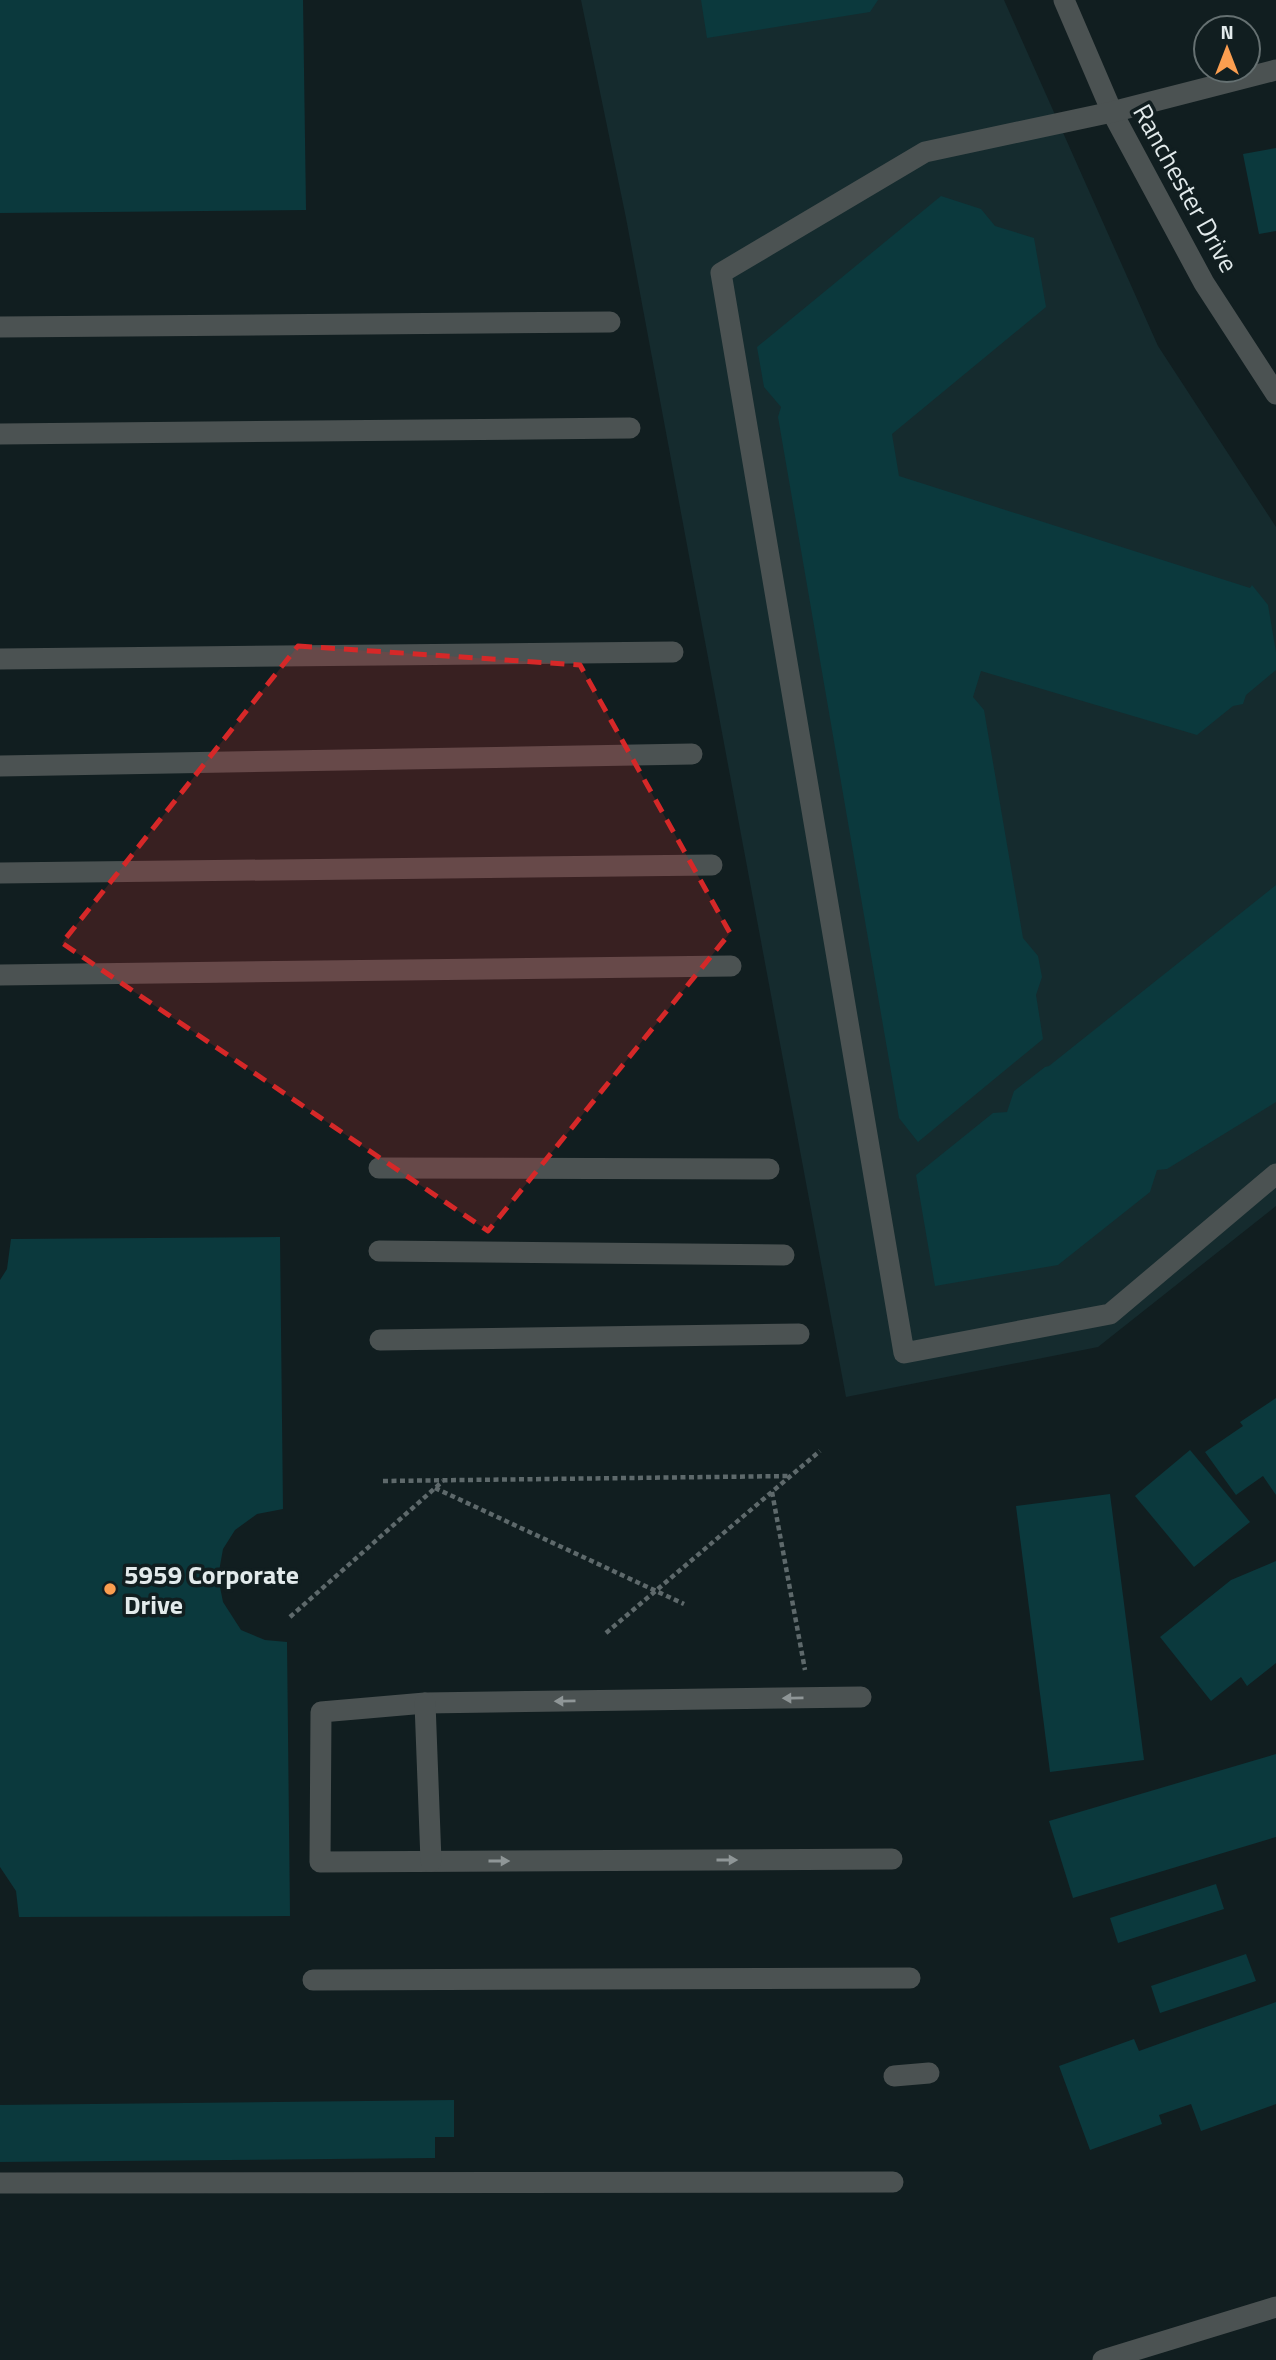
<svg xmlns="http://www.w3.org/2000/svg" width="1276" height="2360" font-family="'Titillium Web',sans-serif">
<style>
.built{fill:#152b2e}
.building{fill:#0b393d}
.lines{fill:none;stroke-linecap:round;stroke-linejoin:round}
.path{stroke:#5e696b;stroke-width:4.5;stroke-dasharray:5 3.5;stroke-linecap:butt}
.minor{stroke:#4b5252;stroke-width:21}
.oneway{fill:#8f9697}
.marked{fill:#d62828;fill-opacity:0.2;stroke:#d62828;stroke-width:5;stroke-dasharray:14 9;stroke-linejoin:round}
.poi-dot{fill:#fb9e50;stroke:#111e20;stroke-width:2.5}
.labels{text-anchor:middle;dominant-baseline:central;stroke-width:7;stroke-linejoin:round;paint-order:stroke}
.street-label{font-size:26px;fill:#e2eaeb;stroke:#111e20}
.poi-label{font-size:26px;font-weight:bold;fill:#e2eaeb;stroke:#111e20;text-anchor:start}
</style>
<rect width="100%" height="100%" fill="#111e20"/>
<polygon class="built" points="581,0 1004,0 1158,346 1276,527 1276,1206 1098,1347 846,1397 626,218"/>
<g class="building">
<polygon points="0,0 303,0 306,210 0,213"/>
<polygon points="701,0 878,0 870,12 707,38"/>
<polygon points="1276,148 1276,231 1259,234 1243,154"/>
<polygon points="941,196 981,209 995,226 1034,238 1046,307 892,434 899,476 1250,588 1252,585 1268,605 1276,652 1276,670 1246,695 1243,704 1233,706 1197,735 981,671 973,697 984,710 1023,938 1038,956 1042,977 1036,995 1043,1039 918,1142 899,1118 778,417 781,407 764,387 757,347"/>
<polygon points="1276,885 1276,1102 1167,1169 1157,1170 1150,1192 1058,1265 935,1286 916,1175 993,1113 1007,1112 1014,1091 1045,1067 1049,1066"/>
<polygon points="280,1237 283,1509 257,1514 235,1530 223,1549 218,1577 223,1602 241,1630 265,1640 287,1642 290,1916 19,1917 16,1891 0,1867 0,1280 7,1269 11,1239"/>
<polygon points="1276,1398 1276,1495 1263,1476 1236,1495 1205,1452 1243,1426 1240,1422"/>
<polygon points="1190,1450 1250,1522 1194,1567 1135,1496"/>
<polygon points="1110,1494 1144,1760 1050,1772 1016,1506"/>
<polygon points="1276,1561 1276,1663 1247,1686 1241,1677 1211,1701 1160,1637 1231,1580"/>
<polygon points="1276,1754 1276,1837 1073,1898 1049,1821"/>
<polygon points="1216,1884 1224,1909 1118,1943 1110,1918"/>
<polygon points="1246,1954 1256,1981 1160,2013 1151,1986"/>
<polygon points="1276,2002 1276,2104 1201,2131 1191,2104 1159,2115 1162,2124 1090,2150 1059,2066 1134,2039 1139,2051"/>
<polygon points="454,2100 454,2137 435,2137 435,2158 0,2162 0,2105"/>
</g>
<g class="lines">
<g class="path">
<polyline points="383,1481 791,1476"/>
<polyline points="435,1488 684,1604"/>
<polyline points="772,1492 805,1670"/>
<polyline points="290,1617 443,1481"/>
<polyline points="606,1633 820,1451"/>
</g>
<g class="minor">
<polyline points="1064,0 1112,112 1204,283 1276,394"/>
<polyline points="1276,70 1112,112 925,152 721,273 904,1353 1110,1314 1276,1174"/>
<polyline points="0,327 610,322"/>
<polyline points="0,434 630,428"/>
<polyline points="0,659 673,652"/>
<polyline points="0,766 692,754"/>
<polyline points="0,873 712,865"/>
<polyline points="0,975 731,966"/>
<polyline points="379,1168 769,1169"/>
<polyline points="379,1251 784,1255"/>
<polyline points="380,1340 799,1334"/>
<polyline points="861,1697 425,1703 321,1712 320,1862 892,1859"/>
<polyline points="425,1703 431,1861"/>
<polyline points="313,1980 910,1978"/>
<polyline points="894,2076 929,2073"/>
<polyline points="0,2183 893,2182"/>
<polyline points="1103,2360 1276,2307"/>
</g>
</g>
<defs><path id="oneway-solid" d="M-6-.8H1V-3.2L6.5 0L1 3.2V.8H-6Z" transform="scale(1.75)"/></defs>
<g class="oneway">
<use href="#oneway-solid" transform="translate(793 1698) rotate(179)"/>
<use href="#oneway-solid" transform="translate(565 1701) rotate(179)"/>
<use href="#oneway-solid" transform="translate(727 1860)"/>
<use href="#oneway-solid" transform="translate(499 1861)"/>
</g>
<path class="marked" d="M298 646 580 665 730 933 488 1231 62 943Z"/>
<circle class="poi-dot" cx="110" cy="1589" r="7"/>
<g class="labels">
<g class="street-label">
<text transform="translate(1186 188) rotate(61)">Ranchester Drive</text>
</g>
<g class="poi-label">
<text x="124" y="1574">5959 Corporate<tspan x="124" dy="30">Drive</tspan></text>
</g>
</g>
<g transform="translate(1227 49)"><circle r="33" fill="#111e20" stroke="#657071" stroke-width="2"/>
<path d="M0-5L12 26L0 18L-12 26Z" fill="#fb9e50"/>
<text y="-10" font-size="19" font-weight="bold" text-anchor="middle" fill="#e2eaeb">N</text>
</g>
</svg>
